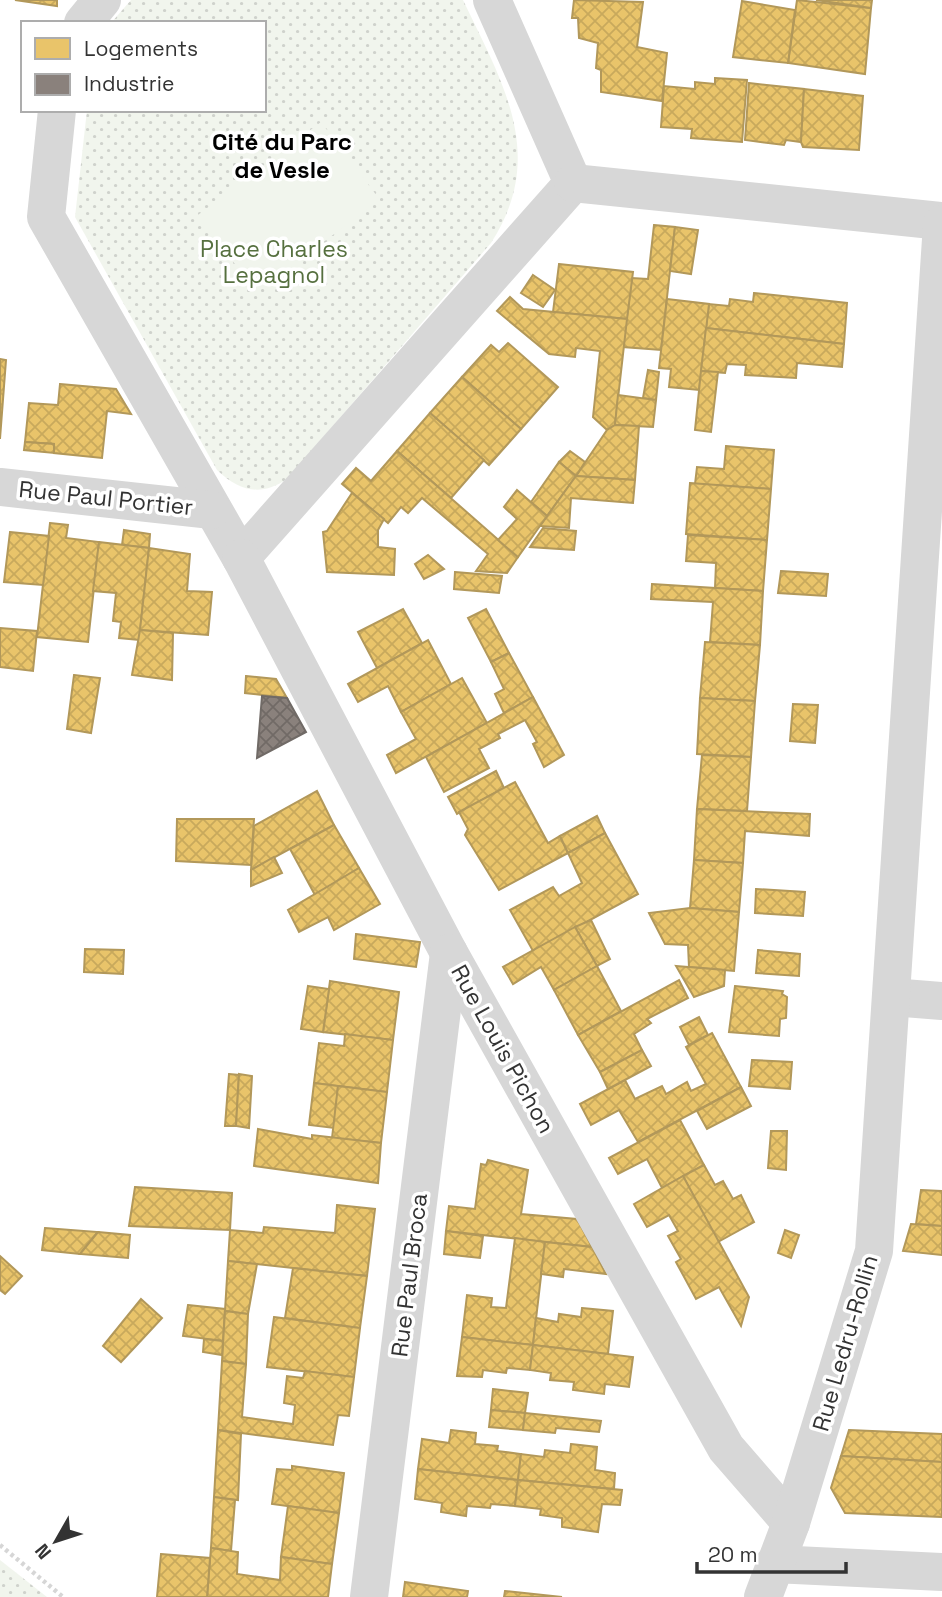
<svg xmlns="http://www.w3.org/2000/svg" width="942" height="1597" font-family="'Space Grotesk',sans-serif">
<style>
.green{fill:url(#green-dots)}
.pitch{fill:#f1f5ed}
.homes{fill:url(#homes-cross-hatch);stroke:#b2985a;stroke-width:2}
.industry{fill:url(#industry-cross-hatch);stroke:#706a66;stroke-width:2}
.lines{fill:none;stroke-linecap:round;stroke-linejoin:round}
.path{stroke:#d6d6d6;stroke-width:4.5;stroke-dasharray:3.5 3.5;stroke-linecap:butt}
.minor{stroke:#d7d7d7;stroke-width:38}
.labels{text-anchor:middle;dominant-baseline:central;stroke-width:7;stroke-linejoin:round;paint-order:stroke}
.park-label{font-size:23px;fill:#56703f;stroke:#fff}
.street-label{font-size:23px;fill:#333;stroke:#fff}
.neighbourhood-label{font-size:24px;font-weight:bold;fill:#000;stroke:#fff}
</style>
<defs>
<pattern id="green-dots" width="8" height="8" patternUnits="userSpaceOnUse" patternTransform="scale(1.75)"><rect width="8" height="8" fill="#f1f5ed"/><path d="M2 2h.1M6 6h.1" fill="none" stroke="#cfd2cc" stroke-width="1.8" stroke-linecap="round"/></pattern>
<pattern id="homes-cross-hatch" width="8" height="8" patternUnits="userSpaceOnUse" patternTransform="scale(1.75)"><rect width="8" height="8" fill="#e9c46a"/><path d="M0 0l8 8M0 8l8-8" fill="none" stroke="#c8a95c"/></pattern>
<pattern id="industry-cross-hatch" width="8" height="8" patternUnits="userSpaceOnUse" patternTransform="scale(1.75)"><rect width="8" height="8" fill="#8a817c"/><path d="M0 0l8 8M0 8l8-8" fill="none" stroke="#716a66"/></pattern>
</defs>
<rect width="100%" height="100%" fill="#fff"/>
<g class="green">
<path d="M131 0H463C502 82 548 155 491 243L287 479C261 497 239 491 217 470L75 217 87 110H264V23H111Z"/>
<polygon points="0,1560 47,1597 0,1597"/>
</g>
<polygon class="pitch" points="321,122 380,200 256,292 198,215"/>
<g class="homes">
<polygon points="15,0 57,0 57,6"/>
<polygon points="574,0 643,2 637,47 667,53 662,101 601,92 601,70 596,68 598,43 579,38 578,18 572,18"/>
<polygon points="797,0 871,8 865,74 788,63"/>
<polygon points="816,0 872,0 871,8"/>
<polygon points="742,1 795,10 788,63 733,57"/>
<polygon points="715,78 747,80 742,142 691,138 692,129 661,127 664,86 695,89 695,82 715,84"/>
<polygon points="749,83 804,89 801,142 786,140 784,145 745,140"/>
<polygon points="804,89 863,96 859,150 803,147 801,142"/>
<polygon points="654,225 675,227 661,350 623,347 632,278 648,279"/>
<polygon points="675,227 698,230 691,274 670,271"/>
<polygon points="559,264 633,272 627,319 553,312"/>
<polygon points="533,275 555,290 543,307 521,293"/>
<polygon points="754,293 847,303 844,344 706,328 709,304 729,306 730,299 753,302"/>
<polygon points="510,297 523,309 627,319 615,425 607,430 593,417 600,351 576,348 575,357 549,354 497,311"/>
<polygon points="667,299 709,304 699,390 669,387 671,369 659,368"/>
<polygon points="706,328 844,344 842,367 797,363 796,378 745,375 746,365 727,364 725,373 701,371"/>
<polygon points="508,343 558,387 521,429 462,377 491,345 499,352"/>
<polygon points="0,359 6,360 0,439"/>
<polygon points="648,370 659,372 656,400 643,398"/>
<polygon points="701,371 718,372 711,432 695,430"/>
<polygon points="462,377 521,429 489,465 430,413"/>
<polygon points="60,384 116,389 131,414 107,411 102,458 54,453 54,444 25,442 29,403 58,405"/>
<polygon points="618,395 656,400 653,427 615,425"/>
<polygon points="430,413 484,460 451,498 397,451"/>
<polygon points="615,425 639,426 635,480 576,476 607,430"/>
<polygon points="25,442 54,444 54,453 24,450"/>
<polygon points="726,446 774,450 771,489 695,484 697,467 724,469"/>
<polygon points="397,451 518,557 507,573 476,571 488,554 422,498 408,513 401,507 388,523 342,484 356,468 371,481"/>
<polygon points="570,451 585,462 576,476 559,462"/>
<polygon points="559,462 576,476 547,516 531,502"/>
<polygon points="576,476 635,480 633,503 571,498 569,528 540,526"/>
<polygon points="690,483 771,489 767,540 686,534"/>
<polygon points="517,490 547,516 518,557 498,540 517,519 504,507"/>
<polygon points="352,493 384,519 378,530 378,547 395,549 394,575 327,572 323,532 327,531"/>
<polygon points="50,523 68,525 66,538 99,542 88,642 37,637"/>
<polygon points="543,528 576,531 574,550 530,547"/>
<polygon points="124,530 150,534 149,548 122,545"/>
<polygon points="10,532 49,536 43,585 4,582"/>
<polygon points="688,535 767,540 763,591 715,588 716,563 686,561"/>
<polygon points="99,542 149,548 139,640 119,638 121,622 113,621 116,593 93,591"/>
<polygon points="149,548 190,554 187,591 212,592 208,635 140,630"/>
<polygon points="428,555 444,569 424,579 415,564"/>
<polygon points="781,571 828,574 826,596 778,593"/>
<polygon points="455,572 502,576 499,593 454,589"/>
<polygon points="652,584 763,591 760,645 710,642 713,602 651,599"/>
<polygon points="403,609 422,643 377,668 358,632"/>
<polygon points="486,609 509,653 491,662 468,618"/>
<polygon points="0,628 37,631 33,671 0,667"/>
<polygon points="140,630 173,633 172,680 132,675"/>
<polygon points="428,640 451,684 401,712 388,686 358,702 348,684"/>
<polygon points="705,642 760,645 755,701 700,698"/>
<polygon points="509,653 533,697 504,713 495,694 504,689 491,662"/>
<polygon points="74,675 100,678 91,733 67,729"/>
<polygon points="246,676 276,679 287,698 245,693"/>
<polygon points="462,678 487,723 396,773 387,755 416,739 401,712"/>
<polygon points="533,697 564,755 544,767 533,744 537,742 525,720 498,734 500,738 479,749 489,768 444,792 426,757"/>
<polygon points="700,698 755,701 751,757 697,754"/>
<polygon points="793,704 818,705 815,743 790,741"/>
<polygon points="702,755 751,757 747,811 697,809"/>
<polygon points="496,771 504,788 457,814 448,797"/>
<polygon points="515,782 548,843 560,836 568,853 499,890 465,835 468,829 459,812"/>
<polygon points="317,791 334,825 251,870 254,826"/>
<polygon points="697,809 810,814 809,836 745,831 743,863 694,860"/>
<polygon points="597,816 605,833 568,853 560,836"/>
<polygon points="177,819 254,819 251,865 176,861"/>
<polygon points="334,825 359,868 315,895 290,849"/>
<polygon points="605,833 638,894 533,951 510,910 553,887 559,896 582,883 568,853"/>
<polygon points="274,857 282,873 251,886 251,870"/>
<polygon points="694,860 743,863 739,912 690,908"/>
<polygon points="359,868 380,904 334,930 328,917 299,932 288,910"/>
<polygon points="756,889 805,892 803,916 755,913"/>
<polygon points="690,908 739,912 734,971 689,967 688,945 665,944 649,913"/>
<polygon points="591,920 610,959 597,966 575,927"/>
<polygon points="575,927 597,966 554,990 541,967 513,984 503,967"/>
<polygon points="356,934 420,942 416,967 354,959"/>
<polygon points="85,949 124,950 123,974 84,972"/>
<polygon points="758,950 800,954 799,976 756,973"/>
<polygon points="597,966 621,1011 578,1035 554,990"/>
<polygon points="676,966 725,970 724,986 694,997"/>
<polygon points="679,980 688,998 647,1019 651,1023 634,1034 642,1050 600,1072 578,1035"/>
<polygon points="330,981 399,992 393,1040 323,1032"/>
<polygon points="308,986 329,989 323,1032 301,1029"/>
<polygon points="735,986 783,991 782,994 787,997 786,1018 780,1019 779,1036 729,1032"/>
<polygon points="699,1017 708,1035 689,1045 680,1027"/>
<polygon points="712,1033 741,1087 638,1142 619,1110 591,1125 580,1104 625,1080 635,1099 662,1086 666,1094 687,1082 691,1091 706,1084 686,1047"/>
<polygon points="345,1034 393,1040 387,1092 314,1083 319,1043 344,1046"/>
<polygon points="642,1050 651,1066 608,1089 600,1072"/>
<polygon points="752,1060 792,1062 790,1089 749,1086"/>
<polygon points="229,1074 239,1075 236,1126 225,1126"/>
<polygon points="239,1074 252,1076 249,1128 236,1126"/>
<polygon points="314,1083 338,1086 334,1128 309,1125"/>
<polygon points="338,1086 387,1092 381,1143 332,1138"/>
<polygon points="741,1087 751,1106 707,1129 697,1111"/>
<polygon points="680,1120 704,1165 662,1188 647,1159 618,1174 609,1158"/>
<polygon points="258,1129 312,1139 312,1135 381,1143 378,1183 254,1166"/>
<polygon points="771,1131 787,1131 786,1170 768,1168"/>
<polygon points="488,1160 528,1170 521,1214 577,1219 592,1247 446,1231 449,1206 475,1209 481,1164 486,1165"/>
<polygon points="704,1165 715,1185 723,1181 733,1199 741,1195 754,1222 718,1242 683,1176"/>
<polygon points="683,1176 749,1297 741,1326 719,1287 696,1299 676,1262 681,1259 668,1236 678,1231 669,1215 647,1227 634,1204"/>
<polygon points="135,1187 232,1193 230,1230 129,1226"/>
<polygon points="921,1190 942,1191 942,1226 916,1224"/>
<polygon points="337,1205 375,1209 367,1276 228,1261 230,1230 263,1233 264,1227 335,1233"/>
<polygon points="911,1224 942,1226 942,1255 903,1251"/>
<polygon points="45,1228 98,1232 80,1254 42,1250"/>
<polygon points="785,1230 799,1235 791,1258 778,1253"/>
<polygon points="446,1231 483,1236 480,1258 444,1254"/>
<polygon points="98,1232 130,1235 128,1258 80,1254"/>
<polygon points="515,1238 545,1242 533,1345 462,1337 467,1295 492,1298 491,1307 506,1308"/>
<polygon points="545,1242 592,1247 606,1274 564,1269 563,1277 541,1274"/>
<polygon points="0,1256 22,1276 5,1294 0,1290"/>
<polygon points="228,1261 257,1264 248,1314 225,1311"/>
<polygon points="293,1268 367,1276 360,1328 285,1318"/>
<polygon points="141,1299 162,1318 121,1362 103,1346"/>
<polygon points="188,1305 225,1309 223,1341 183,1336"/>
<polygon points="582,1308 613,1311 608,1354 533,1345 536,1318 558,1322 559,1314 581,1317"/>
<polygon points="225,1311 248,1314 246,1364 222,1361"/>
<polygon points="274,1317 360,1328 354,1377 267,1367"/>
<polygon points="462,1337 533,1345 530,1370 507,1368 506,1373 483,1370 482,1377 457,1376"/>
<polygon points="204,1339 223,1341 222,1355 203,1352"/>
<polygon points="533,1345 633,1357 629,1387 605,1384 604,1394 573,1390 574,1382 550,1380 551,1373 530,1370"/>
<polygon points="222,1361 246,1364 242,1417 293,1424 295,1405 284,1403 287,1376 303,1378 305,1371 354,1377 349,1416 338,1415 333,1445 218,1430"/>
<polygon points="493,1389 528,1393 525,1413 491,1410"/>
<polygon points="491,1410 525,1413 523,1430 489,1427"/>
<polygon points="525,1413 601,1421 599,1432 556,1428 555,1433 523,1430"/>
<polygon points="218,1430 241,1434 238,1500 214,1497"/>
<polygon points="451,1430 476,1433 475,1444 498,1446 497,1451 521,1454 518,1480 418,1469 422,1439 449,1443"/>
<polygon points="849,1430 942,1434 942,1462 841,1456"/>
<polygon points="571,1444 597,1447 595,1470 615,1473 614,1489 518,1480 521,1454 544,1457 545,1450 570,1453"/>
<polygon points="841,1456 942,1462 942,1517 845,1513 831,1488"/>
<polygon points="292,1466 344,1473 339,1513 272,1504 277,1469 292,1470"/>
<polygon points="418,1469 518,1480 515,1506 491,1504 490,1508 467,1506 466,1516 441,1512 442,1503 415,1499"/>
<polygon points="518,1480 622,1490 620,1505 602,1504 598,1532 562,1527 562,1518 540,1515 541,1509 515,1506"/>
<polygon points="214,1497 235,1500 231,1551 211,1548"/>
<polygon points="288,1506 339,1513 332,1564 281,1557"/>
<polygon points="211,1548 238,1552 237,1574 280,1580 281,1557 332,1564 328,1597 207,1597"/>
<polygon points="161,1554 210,1558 207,1597 157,1597"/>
<polygon points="405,1582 468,1591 467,1597 403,1597"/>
<polygon points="505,1591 562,1597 504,1597"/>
</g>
<polygon class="industry" points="262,696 287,698 306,732 257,758"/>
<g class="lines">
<polyline class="path" points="0,1545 63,1597"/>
<g class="minor">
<polyline points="83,23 102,0"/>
<polyline points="57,110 46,217 241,558 573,183 492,0"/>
<polyline points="573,183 942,221"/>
<polyline points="0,487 212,510"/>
<polyline points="241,558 449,953 726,1448 791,1523"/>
<polyline points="891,997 942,1001"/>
<polyline points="774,1564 942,1572"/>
<polyline points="369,1597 449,953"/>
<polyline points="763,1597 791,1523 874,1251 942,224"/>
</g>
</g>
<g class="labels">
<g class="park-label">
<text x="274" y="249">Place Charles<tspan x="274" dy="26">Lepagnol</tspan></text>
</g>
<g class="street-label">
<text transform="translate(106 498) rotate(6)">Rue Paul Portier</text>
<text transform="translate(503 1049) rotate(61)">Rue Louis Pichon</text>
<text transform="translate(409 1275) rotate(-83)">Rue Paul Broca</text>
<text transform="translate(845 1343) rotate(-74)">Rue Ledru-Rollin</text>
</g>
<g class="neighbourhood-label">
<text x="282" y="141">Cité du Parc<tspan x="282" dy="28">de Vesle</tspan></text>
</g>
</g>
<rect x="21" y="21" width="245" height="91" fill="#ffffff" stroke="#adadad" stroke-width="2"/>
<rect x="35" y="38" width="35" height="21" fill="#e9c46a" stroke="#adadad" stroke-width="2"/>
<text x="84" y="56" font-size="21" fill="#333333">Logements</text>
<rect x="35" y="74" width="35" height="21" fill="#8a817c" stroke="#adadad" stroke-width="2"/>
<text x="84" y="91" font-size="21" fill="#333333">Industrie</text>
<g transform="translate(56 1541) rotate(231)" stroke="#ffffff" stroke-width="5" paint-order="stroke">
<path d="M0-5L12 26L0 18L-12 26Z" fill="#333333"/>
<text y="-10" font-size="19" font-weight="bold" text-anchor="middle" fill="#333333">N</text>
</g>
<path d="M697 1562v10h149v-10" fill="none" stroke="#333333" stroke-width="3.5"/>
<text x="708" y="1562" font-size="21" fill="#333333" stroke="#ffffff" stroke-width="5" paint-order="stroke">20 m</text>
</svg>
